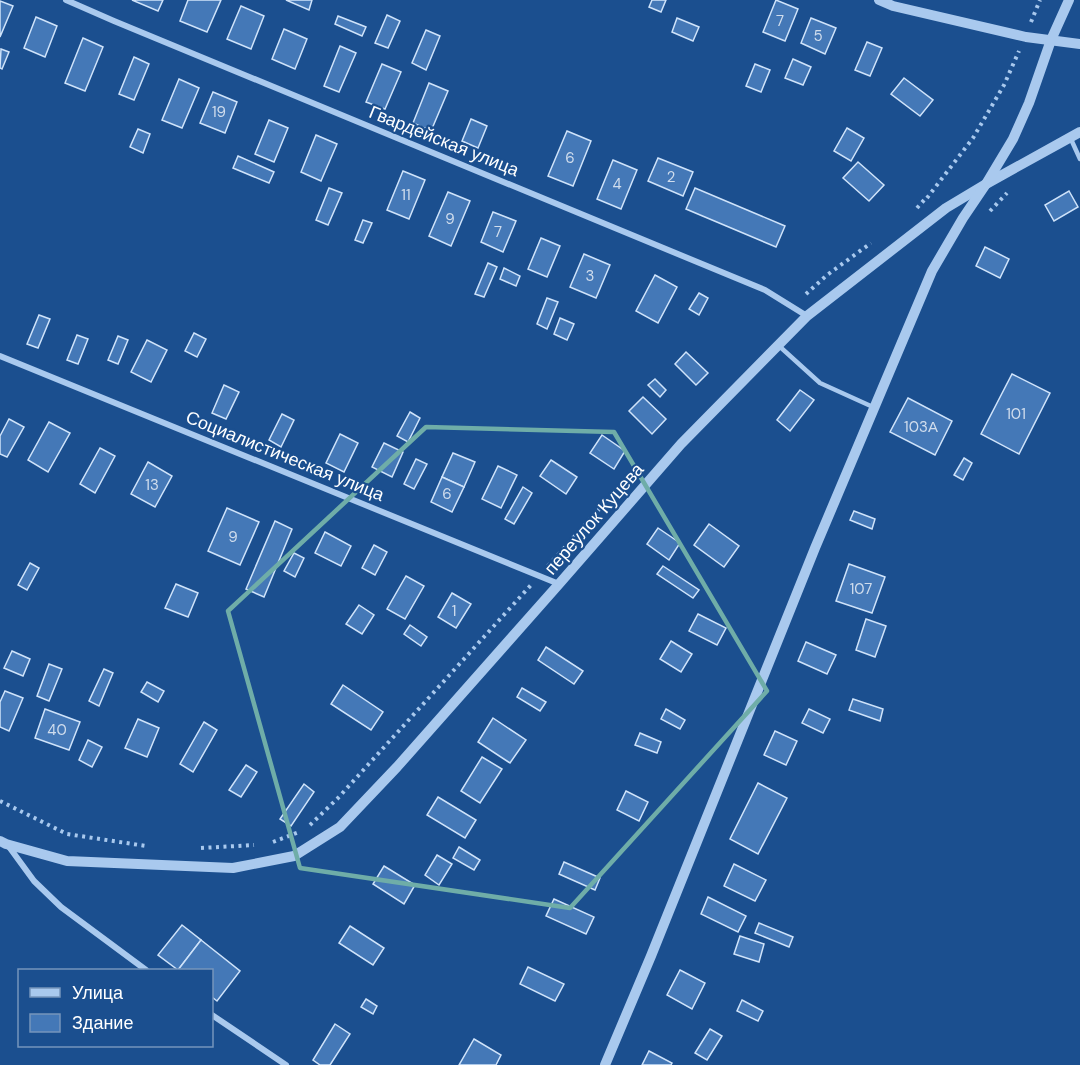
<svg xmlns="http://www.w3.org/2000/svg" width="1080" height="1065" font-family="'DM Sans',sans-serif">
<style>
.building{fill:#4478b7;stroke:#cfe3fa;stroke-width:1.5}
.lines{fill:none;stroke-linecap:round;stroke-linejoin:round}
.path{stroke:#a9c9ee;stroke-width:4;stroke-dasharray:3 4.5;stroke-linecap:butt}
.service{stroke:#a9c9ee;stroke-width:4.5}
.minor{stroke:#a9c9ee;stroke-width:6}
.tertiary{stroke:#a9c9ee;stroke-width:10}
.marked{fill:none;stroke:#6fada8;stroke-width:4.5;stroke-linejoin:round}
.labels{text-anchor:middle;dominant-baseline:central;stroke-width:4.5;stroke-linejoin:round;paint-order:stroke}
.number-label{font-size:15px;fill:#d0dded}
.street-label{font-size:18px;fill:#fff;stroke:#1b4f8f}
</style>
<rect width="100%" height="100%" fill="#1b4f8f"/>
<g class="building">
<polygon points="132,0 163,0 158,11"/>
<polygon points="188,0 221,0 207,32 180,21"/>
<polygon points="286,0 312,0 309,10"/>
<polygon points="652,0 666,0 661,12 649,7"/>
<polygon points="776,0 798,9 785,41 763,32"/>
<polygon points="0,1 13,6 0,37"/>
<polygon points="241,6 264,16 251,49 227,39"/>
<polygon points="387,15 400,21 388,48 375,43"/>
<polygon points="338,16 366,27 362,36 335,24"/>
<polygon points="36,17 57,26 45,57 24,48"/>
<polygon points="677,18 699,27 693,41 672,32"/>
<polygon points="811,18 836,28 825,54 801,43"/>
<polygon points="284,29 307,39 295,69 272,59"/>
<polygon points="426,30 440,36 426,70 412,63"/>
<polygon points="83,38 103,47 85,91 65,83"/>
<polygon points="867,42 882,48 870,76 855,70"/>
<polygon points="340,46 356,53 339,92 324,86"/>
<polygon points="1,49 9,52 2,69 0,68"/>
<polygon points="134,57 149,64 134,100 119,94"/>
<polygon points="793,59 811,67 803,85 785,78"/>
<polygon points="382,64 401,72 385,109 366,102"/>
<polygon points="755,64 770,70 761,92 746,86"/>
<polygon points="904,78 933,100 920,116 891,94"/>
<polygon points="179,79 199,88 182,128 162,120"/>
<polygon points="429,83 448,91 431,131 413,123"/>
<polygon points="213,92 237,102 225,133 200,123"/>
<polygon points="471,119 487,126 478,148 462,141"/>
<polygon points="269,120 288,128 274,162 255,154"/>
<polygon points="847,128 864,138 851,161 834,151"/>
<polygon points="138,129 150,134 143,153 130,147"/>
<polygon points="567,131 591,141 573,186 548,176"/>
<polygon points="316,135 337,144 321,181 301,172"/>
<polygon points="238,156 274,172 269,183 233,168"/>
<polygon points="658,158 693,172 683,196 648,181"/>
<polygon points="613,160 637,170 621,209 597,199"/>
<polygon points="858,162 884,185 869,201 843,178"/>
<polygon points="403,171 425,180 409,219 387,210"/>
<polygon points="329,188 342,193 328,225 316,220"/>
<polygon points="695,188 785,226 776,247 686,209"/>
<polygon points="1069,191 1078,207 1054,221 1045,205"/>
<polygon points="448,192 470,201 451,246 429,236"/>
<polygon points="493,212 516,221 503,252 481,242"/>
<polygon points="363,220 372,223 363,243 355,240"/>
<polygon points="541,238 560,246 547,277 528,269"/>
<polygon points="985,247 1009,259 1000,278 976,266"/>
<polygon points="584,254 610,265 596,298 570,287"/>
<polygon points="488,263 497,267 484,297 475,294"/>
<polygon points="504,268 520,276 516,286 500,279"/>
<polygon points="655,275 677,287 658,323 636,311"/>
<polygon points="699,293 708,298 699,315 689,309"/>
<polygon points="547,298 558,302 547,329 537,324"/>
<polygon points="39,315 50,319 38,348 27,344"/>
<polygon points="560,318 574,324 567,340 554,334"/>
<polygon points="194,333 206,339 197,357 185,351"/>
<polygon points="77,335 88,339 78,364 67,360"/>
<polygon points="118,336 128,340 118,364 108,360"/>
<polygon points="147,340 167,350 151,382 131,372"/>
<polygon points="686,352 708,373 696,385 675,364"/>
<polygon points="1012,374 1050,393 1019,454 981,434"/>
<polygon points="655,379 666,390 660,397 648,385"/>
<polygon points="224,385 239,392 226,419 212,413"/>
<polygon points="800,390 814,400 790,431 777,420"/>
<polygon points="643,397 666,419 652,434 629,411"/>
<polygon points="908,398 952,421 935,455 890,432"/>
<polygon points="410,412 420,418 408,442 397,436"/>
<polygon points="282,414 294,420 281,447 269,440"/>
<polygon points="9,419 24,427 7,457 0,454 0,436"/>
<polygon points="49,422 70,433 48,472 28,460"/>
<polygon points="340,434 358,443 344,472 326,463"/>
<polygon points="602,435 625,451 614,469 590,453"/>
<polygon points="384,443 403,452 392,477 372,467"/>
<polygon points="100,448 115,456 95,493 80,484"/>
<polygon points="453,453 475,462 464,487 442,477"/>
<polygon points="964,458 972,463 963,480 954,475"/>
<polygon points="416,459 427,464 414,489 404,484"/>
<polygon points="551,460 577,477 566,494 540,476"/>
<polygon points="148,462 172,476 155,507 131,494"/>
<polygon points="498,466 517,475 501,508 482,499"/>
<polygon points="442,477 464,487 452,512 431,502"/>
<polygon points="523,487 532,493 514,524 505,519"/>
<polygon points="227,508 259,522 240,565 208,551"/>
<polygon points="854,511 875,519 872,529 850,520"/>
<polygon points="275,521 292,529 264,597 246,589"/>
<polygon points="709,524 739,546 724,567 694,545"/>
<polygon points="658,528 680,543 669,560 647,544"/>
<polygon points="325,532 351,546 341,566 315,553"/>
<polygon points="374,545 387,552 375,575 362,568"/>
<polygon points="294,553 304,558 295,577 284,571"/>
<polygon points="30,563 39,568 27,590 18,585"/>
<polygon points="849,564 885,577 872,613 836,601"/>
<polygon points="663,566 699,590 693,598 657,574"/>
<polygon points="406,576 424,586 405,619 387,609"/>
<polygon points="176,584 198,593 188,617 165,608"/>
<polygon points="452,593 471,604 456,628 438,617"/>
<polygon points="359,605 374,615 362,634 346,624"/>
<polygon points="698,614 726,628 717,645 689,631"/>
<polygon points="866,619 886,626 875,657 856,650"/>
<polygon points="410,625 427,637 421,646 404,634"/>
<polygon points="671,641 692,654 681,672 660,659"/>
<polygon points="806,642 836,655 827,674 798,661"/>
<polygon points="546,647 583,671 574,684 538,660"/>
<polygon points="12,651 30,659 23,676 4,668"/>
<polygon points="49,664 62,669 49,701 37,696"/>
<polygon points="104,669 113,673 99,706 89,701"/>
<polygon points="147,682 164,691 158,702 141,692"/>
<polygon points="343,685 383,712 371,730 331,704"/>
<polygon points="522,688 546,702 540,711 517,697"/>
<polygon points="5,691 23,698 9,731 0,727 0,702"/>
<polygon points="853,699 883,709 880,721 849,710"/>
<polygon points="45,709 80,722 69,750 35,738"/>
<polygon points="666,709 685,720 680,729 661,719"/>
<polygon points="809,709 830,719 823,733 802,723"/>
<polygon points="493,718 526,740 510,763 478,742"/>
<polygon points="138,719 159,728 147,757 125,748"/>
<polygon points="204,722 217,730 193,772 180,764"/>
<polygon points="775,731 797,741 786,765 764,755"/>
<polygon points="640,733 661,742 657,753 635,745"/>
<polygon points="88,740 102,747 92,767 79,760"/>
<polygon points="482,757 502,769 480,803 461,791"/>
<polygon points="246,765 257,772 241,797 229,790"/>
<polygon points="758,783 787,798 758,854 730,839"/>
<polygon points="304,784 314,792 291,826 280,819"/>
<polygon points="626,791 648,802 639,821 617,810"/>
<polygon points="438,797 476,820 465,838 427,815"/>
<polygon points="459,847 480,860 474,870 453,858"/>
<polygon points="437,855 452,864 439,885 425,875"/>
<polygon points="564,862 600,878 595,890 559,874"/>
<polygon points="734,864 766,880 755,901 724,886"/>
<polygon points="384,866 415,885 404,904 373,884"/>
<polygon points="708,897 746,916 738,932 701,914"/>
<polygon points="554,899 594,917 586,934 546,916"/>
<polygon points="759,923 793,937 789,947 755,933"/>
<polygon points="182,925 201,940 178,970 158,955"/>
<polygon points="350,926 384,948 373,965 339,943"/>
<polygon points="740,936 764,944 759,962 734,954"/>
<polygon points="201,940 240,971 217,1001 212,997 212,970 178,970"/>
<polygon points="528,967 564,984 555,1001 520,984"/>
<polygon points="680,970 705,983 692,1009 667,995"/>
<polygon points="366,999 377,1006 373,1014 361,1007"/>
<polygon points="742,1000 763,1011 758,1021 737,1011"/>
<polygon points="335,1024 350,1034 330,1065 320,1065 313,1060"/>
<polygon points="710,1029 722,1036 707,1060 695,1053"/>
<polygon points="474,1039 501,1055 496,1065 459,1065"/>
<polygon points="649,1051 672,1063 671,1065 642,1065"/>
</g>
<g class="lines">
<g class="path">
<polyline points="1031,22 1040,0"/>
<polyline points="927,198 973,138 1004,85 1019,51"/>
<polyline points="917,208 926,198"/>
<polyline points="990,211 1007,193"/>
<polyline points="806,294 827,275 871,243"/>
<polyline points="548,566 603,505"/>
<polyline points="0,801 67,834 146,846"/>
<polyline points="310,825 338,798 531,585"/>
<polyline points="273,842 299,832"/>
<polyline points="201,848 254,845"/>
</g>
<g class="service">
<polyline points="1070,137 1080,159"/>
<polyline points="778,345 820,383 873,407"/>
</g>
<g class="minor">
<polyline points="66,0 114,21 765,290 807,316"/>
<polyline points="0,356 559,584"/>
<polyline points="7,844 34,881 61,907 146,970"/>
<polyline points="212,1015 286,1065"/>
</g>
<g class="tertiary">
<polyline points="879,0 893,6 1026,37 1080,44"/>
<polyline points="0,841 6,844 67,861 233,868 294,856 340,827 397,767 559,584 681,444 807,316 946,208 986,184 1080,132"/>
<polyline points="605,1065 651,956 815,548 932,271 963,218 986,184 1013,139 1029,103 1051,40 1069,0"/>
</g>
</g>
<path class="marked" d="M426 427 614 432 767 691 570 908 300 868 228 611Z"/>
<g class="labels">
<g class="number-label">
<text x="780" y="21">7</text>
<text x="818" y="36">5</text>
<text x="219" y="112">19</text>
<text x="570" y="158">6</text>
<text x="671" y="177">2</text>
<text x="617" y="184">4</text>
<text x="406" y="195">11</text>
<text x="450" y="219">9</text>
<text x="498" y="232">7</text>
<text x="590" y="276">3</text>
<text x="1016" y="414">101</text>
<text x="921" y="427">103А</text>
<text x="152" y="485">13</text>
<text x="447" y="494">6</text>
<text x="233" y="537">9</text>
<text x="861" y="589">107</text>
<text x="454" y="611">1</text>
<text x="57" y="730">40</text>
</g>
<g class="street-label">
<text transform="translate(444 141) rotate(22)">Гвардейская улица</text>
<text transform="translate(285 456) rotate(22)">Социалистическая улица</text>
<text transform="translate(594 519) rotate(-49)">переулок Куцева</text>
</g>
</g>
<rect x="18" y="969" width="195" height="78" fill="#1b4f8f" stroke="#7695bc" stroke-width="1.5"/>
<rect x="30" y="988" width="30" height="9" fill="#a9c9ee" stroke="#7695bc" stroke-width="1.5"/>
<text x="72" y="999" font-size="18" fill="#ffffff">Улица</text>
<rect x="30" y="1014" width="30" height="18" fill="#4478b7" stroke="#7695bc" stroke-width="1.5"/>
<text x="72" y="1029" font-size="18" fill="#ffffff">Здание</text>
</svg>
